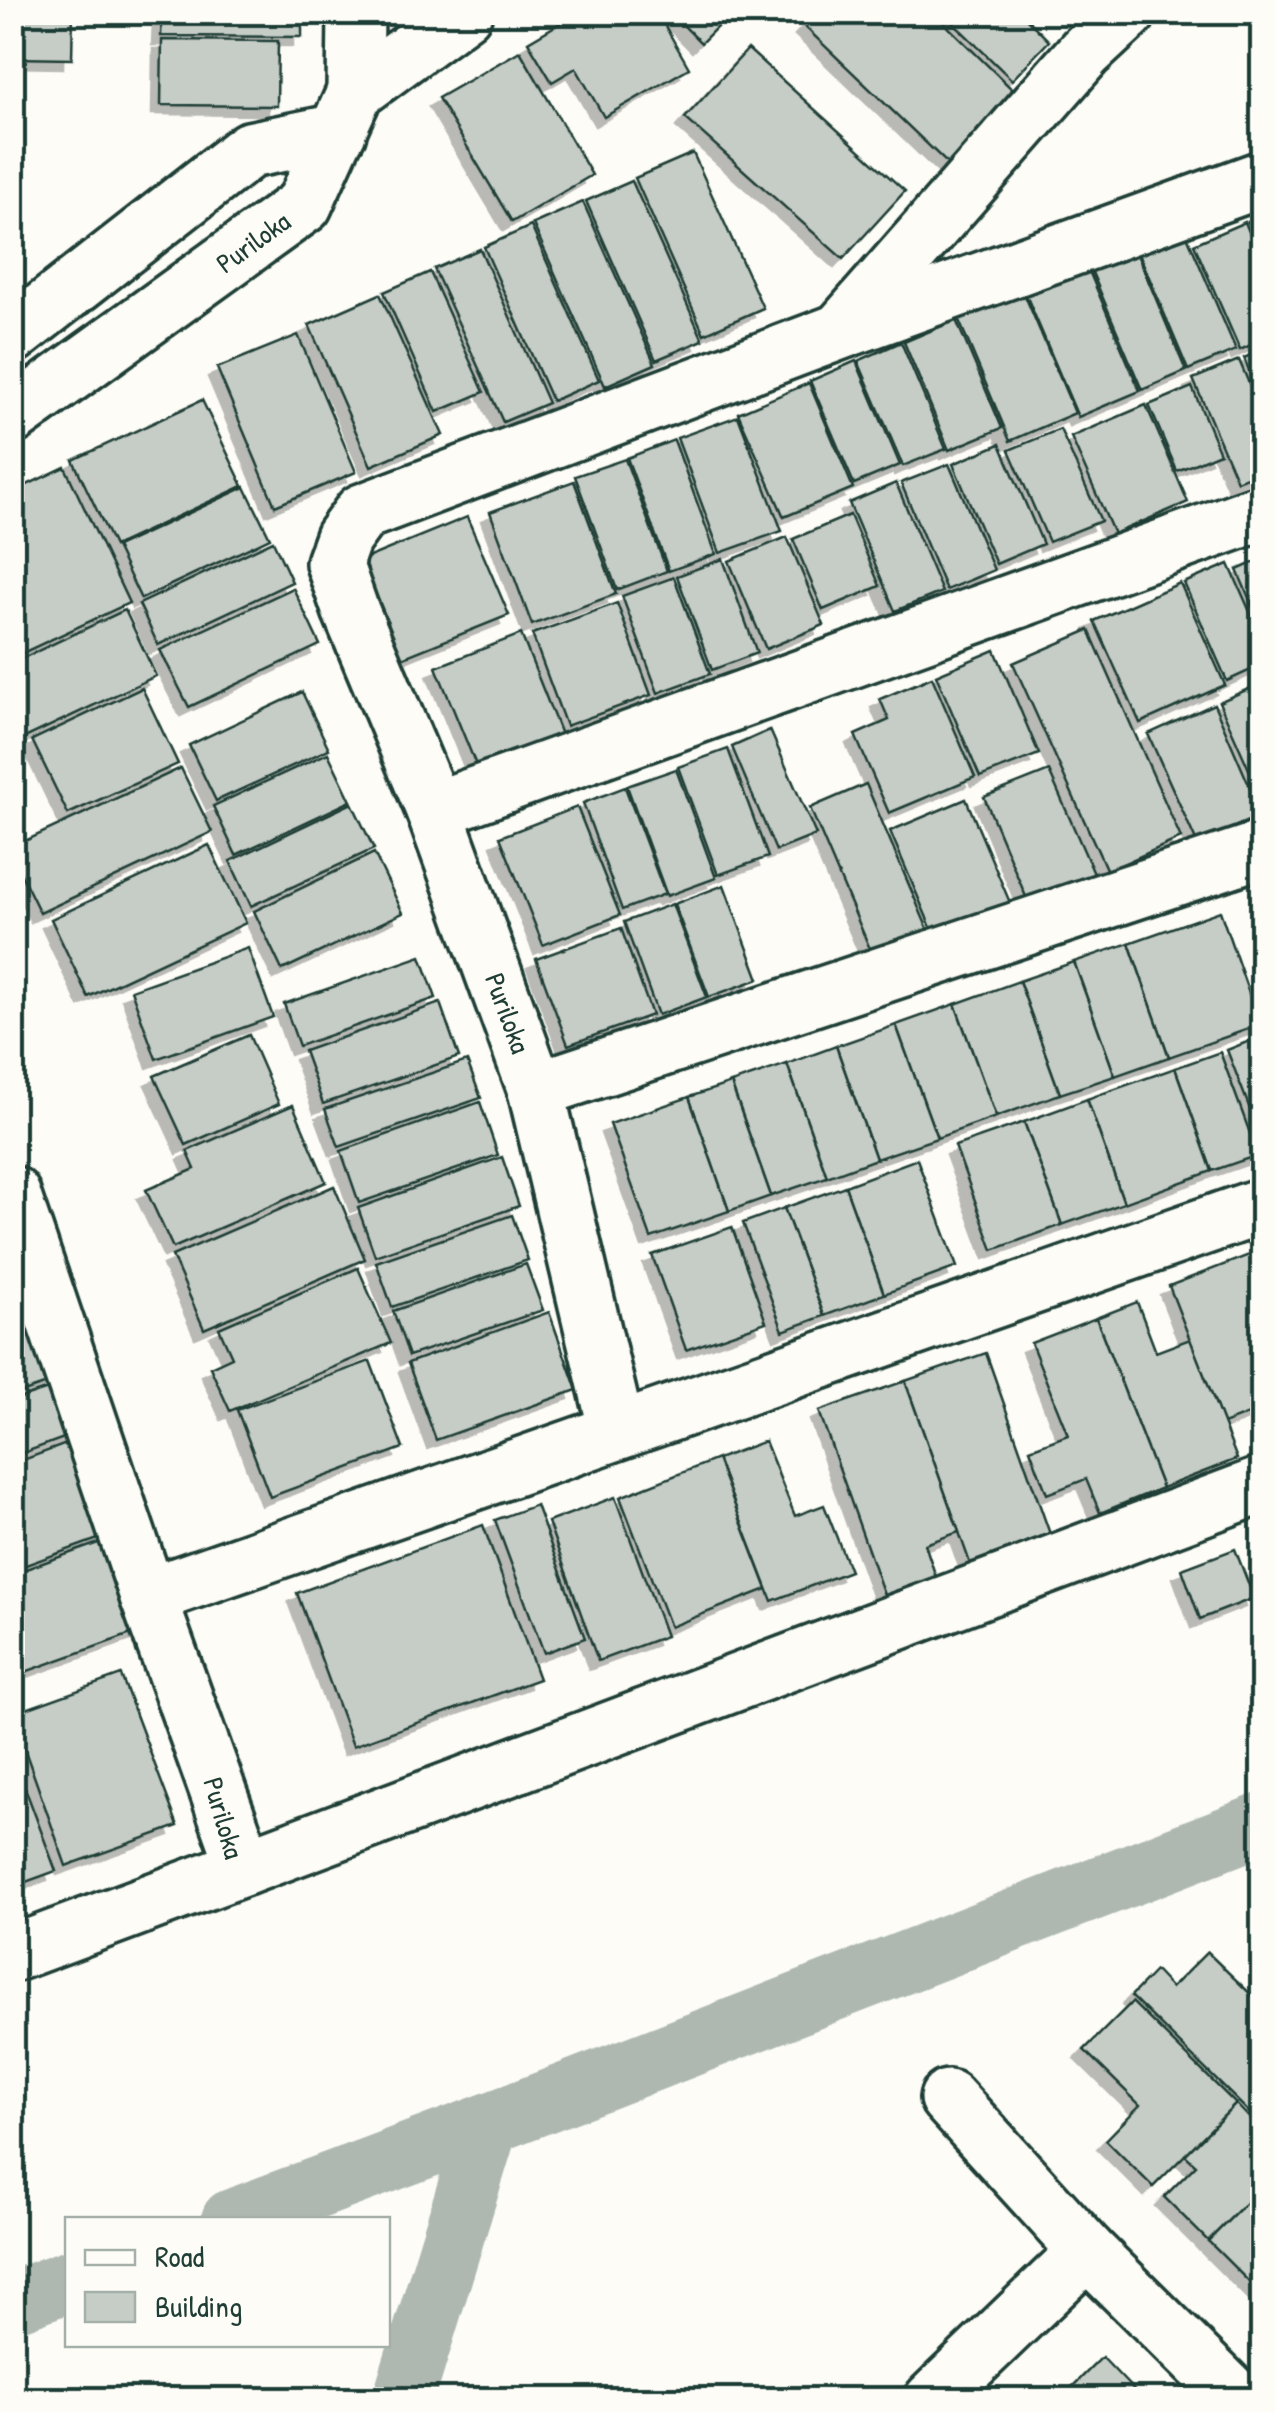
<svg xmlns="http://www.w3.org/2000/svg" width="1275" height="2412" font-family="'Patrick Hand',sans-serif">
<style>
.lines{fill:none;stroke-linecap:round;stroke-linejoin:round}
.canal{stroke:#aeb8b1;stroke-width:62}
.building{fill:#c6cdc7;stroke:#1f3d34;stroke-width:2.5;filter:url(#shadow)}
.minor-casing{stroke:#1f3d34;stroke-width:62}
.minor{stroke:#fdfcf7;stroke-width:55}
.labels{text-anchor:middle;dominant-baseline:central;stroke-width:8;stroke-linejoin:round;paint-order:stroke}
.street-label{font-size:28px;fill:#1f3d34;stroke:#fdfcf7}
</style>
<defs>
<filter id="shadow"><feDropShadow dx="-9" dy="9" stdDeviation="0" flood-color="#0004"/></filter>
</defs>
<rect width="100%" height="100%" fill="#fdfcf7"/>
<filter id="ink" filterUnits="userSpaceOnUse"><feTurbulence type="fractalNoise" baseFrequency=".01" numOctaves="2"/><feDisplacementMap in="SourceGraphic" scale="20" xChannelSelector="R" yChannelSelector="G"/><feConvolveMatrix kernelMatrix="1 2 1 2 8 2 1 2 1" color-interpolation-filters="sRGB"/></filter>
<g filter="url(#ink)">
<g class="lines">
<g class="canal">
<polyline points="232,2220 488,2124 1262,1824"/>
<polyline points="12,2302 68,2281"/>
<polyline points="403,2400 488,2124"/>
</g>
</g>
<g class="building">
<polygon points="12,12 73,12 72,59 12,58"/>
<polygon points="162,12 302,12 302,37 161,36"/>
<polygon points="579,12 657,12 689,68 604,117 576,68 552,82 528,42"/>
<polygon points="670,12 732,12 701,43"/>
<polygon points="817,12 933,12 1018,95 949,165 804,26"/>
<polygon points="942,12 1020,12 1049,41 1012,80"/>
<polygon points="162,40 278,41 277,106 161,105"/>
<polygon points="748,49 905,191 843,259 685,118"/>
<polygon points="520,51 592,175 512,222 438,98"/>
<polygon points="693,153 763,308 704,334 635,178"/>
<polygon points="632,181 703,340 656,360 586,201"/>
<polygon points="583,202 655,364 605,386 533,224"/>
<polygon points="1262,216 1262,256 1248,222"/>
<polygon points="1245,222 1262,264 1262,340 1240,350 1194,244"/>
<polygon points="1182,224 1236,350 1188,370 1135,244"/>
<polygon points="531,226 599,380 552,401 484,247"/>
<polygon points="1133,244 1186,371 1142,390 1088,263"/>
<polygon points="480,249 548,403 503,422 434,269"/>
<polygon points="1086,264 1140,391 1078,417 1024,290"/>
<polygon points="430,272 484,392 437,412 384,292"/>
<polygon points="1023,291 1075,413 1010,441 958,318"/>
<polygon points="380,294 443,435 371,466 309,325"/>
<polygon points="956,320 1002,428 949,450 904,342"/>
<polygon points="298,335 356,472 275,506 217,368"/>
<polygon points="901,342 946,449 903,466 858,361"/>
<polygon points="1262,350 1262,402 1244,358"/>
<polygon points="1239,360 1262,414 1262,471 1237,481 1193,379"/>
<polygon points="856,361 900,465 854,484 810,381"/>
<polygon points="809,383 853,488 784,517 738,413"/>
<polygon points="1192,387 1220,453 1177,471 1149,405"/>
<polygon points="202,400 243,486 114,546 73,460"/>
<polygon points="1146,405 1188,502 1114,534 1071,437"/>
<polygon points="738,416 782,531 720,553 677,438"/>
<polygon points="1060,429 1101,521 1049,542 1009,450"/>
<polygon points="674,440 716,554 669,571 627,458"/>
<polygon points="1000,444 1043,544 996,564 953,464"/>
<polygon points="625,459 667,571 617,590 575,476"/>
<polygon points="949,464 994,570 946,590 901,483"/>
<polygon points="65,467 129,603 12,658 12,492"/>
<polygon points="574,481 616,594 532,625 490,512"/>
<polygon points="896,483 942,592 895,611 849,503"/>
<polygon points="245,487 270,538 141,599 116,547"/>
<polygon points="850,515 880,586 823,610 793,539"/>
<polygon points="467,517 509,615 402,658 362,560"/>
<polygon points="787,537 824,625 766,649 729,561"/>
<polygon points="273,541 292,582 158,645 139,604"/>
<polygon points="723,559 757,653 712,670 677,576"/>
<polygon points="1262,559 1262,628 1237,570"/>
<polygon points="1229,564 1262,639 1262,665 1227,681 1184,583"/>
<polygon points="674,577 710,674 658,693 622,596"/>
<polygon points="1180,583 1225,685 1140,723 1094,621"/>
<polygon points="293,588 320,645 189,707 160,650"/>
<polygon points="617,603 651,695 566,726 532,634"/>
<polygon points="125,610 156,676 12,744 12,663"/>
<polygon points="1089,630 1181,838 1107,871 1013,663"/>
<polygon points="521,634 562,737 478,770 436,667"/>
<polygon points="995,650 1039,754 980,777 936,675"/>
<polygon points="932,677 975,777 889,813 855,735 889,720 880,699"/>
<polygon points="1262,683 1262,783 1256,785 1219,702"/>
<polygon points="142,688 178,764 68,814 32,740"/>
<polygon points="302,692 329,749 216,801 189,745"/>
<polygon points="1214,704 1262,815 1197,843 1148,734"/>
<polygon points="770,730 816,835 776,851 732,747"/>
<polygon points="728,749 768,857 718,875 678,767"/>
<polygon points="328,753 351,801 236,855 213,806"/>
<polygon points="181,768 212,832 40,913 12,856 12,847"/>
<polygon points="676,769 716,878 667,896 627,786"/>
<polygon points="1049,771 1098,883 1032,911 984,797"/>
<polygon points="866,784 929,932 873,956 810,808"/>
<polygon points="625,787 665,894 622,910 583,803"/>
<polygon points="966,799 1014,912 938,944 890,831"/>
<polygon points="352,803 374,849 251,906 230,861"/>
<polygon points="577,807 620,915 543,945 500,837"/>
<polygon points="209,845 246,923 88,997 51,919"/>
<polygon points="374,853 403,913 282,970 254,911"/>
<polygon points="724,885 759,979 709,997 674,904"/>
<polygon points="672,904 707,997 658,1015 624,922"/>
<polygon points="1220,911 1260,1025 1169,1057 1129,943"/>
<polygon points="621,928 652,1015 568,1045 536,959"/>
<polygon points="1129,943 1169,1057 1115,1076 1074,962"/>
<polygon points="248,948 273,1017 156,1059 131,990"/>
<polygon points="421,956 436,998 299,1046 284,1004"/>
<polygon points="1074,962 1115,1076 1060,1094 1019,981"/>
<polygon points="1019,981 1060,1094 996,1117 955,1004"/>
<polygon points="440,1003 459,1057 323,1104 304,1051"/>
<polygon points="955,1004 996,1117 937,1138 896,1025"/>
<polygon points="896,1025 937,1138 876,1159 836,1046"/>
<polygon points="249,1035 279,1104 186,1145 154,1076"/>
<polygon points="1262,1036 1262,1140 1227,1050"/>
<polygon points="836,1046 876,1159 827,1177 787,1064"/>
<polygon points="1220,1052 1258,1155 1212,1171 1175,1068"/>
<polygon points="467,1061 481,1098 339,1147 325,1109"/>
<polygon points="787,1064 827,1177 771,1196 731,1083"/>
<polygon points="1175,1068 1212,1171 1124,1203 1087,1099"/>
<polygon points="731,1083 771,1196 729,1211 689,1097"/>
<polygon points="689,1097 729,1211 651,1238 610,1124"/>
<polygon points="1087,1099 1124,1203 1062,1225 1024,1122"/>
<polygon points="480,1102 498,1155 359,1203 341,1151"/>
<polygon points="293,1105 326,1182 173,1248 146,1190 195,1169 187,1151"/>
<polygon points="1024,1122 1062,1225 993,1250 955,1146"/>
<polygon points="502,1157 519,1206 375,1256 358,1208"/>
<polygon points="917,1159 957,1267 884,1294 845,1186"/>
<polygon points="334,1186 365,1259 204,1329 172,1256"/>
<polygon points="845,1186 884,1294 824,1316 784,1208"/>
<polygon points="784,1208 824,1316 783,1331 743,1223"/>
<polygon points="512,1215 528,1260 392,1307 376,1262"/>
<polygon points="732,1227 766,1322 686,1350 652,1255"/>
<polygon points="1262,1250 1262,1409 1223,1424 1169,1286"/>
<polygon points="526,1264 543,1310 409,1356 393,1311"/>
<polygon points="358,1268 391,1343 230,1411 210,1367 232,1357 219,1328"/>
<polygon points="26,1290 59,1380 12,1396 12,1295"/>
<polygon points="1137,1302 1156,1352 1190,1339 1237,1459 1162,1488 1096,1318"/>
<polygon points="549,1312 577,1390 436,1440 408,1363"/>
<polygon points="1096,1318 1162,1488 1100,1513 1086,1479 1047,1494 1030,1449 1068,1435 1031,1343"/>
<polygon points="986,1353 1050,1534 970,1563 905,1381"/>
<polygon points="370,1361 403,1448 270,1497 237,1410"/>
<polygon points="905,1381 959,1532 925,1544 936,1577 884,1595 819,1411"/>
<polygon points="57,1386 75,1434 12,1457 12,1401"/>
<polygon points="77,1440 112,1534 12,1570 12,1464"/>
<polygon points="765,1441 795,1516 824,1505 850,1571 772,1601 717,1459"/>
<polygon points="717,1459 767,1589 670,1627 620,1497"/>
<polygon points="615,1497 666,1636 598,1661 548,1522"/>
<polygon points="536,1505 585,1638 544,1653 495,1520"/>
<polygon points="483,1525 539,1679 353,1746 297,1593"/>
<polygon points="115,1537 148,1628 17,1675 12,1662 12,1574"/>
<polygon points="1235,1549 1254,1598 1200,1619 1182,1569"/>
<polygon points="121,1675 178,1826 66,1866 12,1714"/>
<polygon points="12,1753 56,1871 12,1887"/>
<polygon points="1207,1952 1260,2003 1262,2000 1262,2115 1257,2120 1131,1996 1155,1971 1171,1988"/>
<polygon points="1132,2002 1236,2104 1153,2187 1106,2140 1140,2105 1084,2050"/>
<polygon points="1236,2104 1262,2131 1262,2187 1208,2241 1164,2197 1196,2165 1185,2155"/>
<polygon points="1262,2187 1262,2288 1259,2292 1208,2241"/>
<polygon points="1102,2357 1143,2400 1059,2400"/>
</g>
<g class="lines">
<g class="minor-casing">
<g id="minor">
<polyline points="355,92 356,12"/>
<polyline points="842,329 1085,52 1128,12"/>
<polyline points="12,335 249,150 338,132"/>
<polyline points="12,416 304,205 355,92 464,12"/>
<polyline points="434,810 1262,512"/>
<polyline points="536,1090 1262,849"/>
<polyline points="12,1194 148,1596 245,1867 12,1954"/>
<polyline points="617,1431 536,1090 434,810 350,609 334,563 343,538 362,512 841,331 1262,179"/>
<polyline points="148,1596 1262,1206"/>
<polyline points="245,1867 1262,1485"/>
<polyline points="948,2098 1087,2251 1238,2400"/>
<polyline points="932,2400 1087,2251"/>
</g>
</g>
<use href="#minor" class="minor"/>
</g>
</g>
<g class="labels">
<g class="street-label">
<text transform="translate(253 242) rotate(-36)">Puriloka</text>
<text transform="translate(508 1013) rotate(70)">Puriloka</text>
<text transform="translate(224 1818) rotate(74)">Puriloka</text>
</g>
</g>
<rect width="1275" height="2412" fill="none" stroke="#fdfcf7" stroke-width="50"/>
<rect x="25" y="25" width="1225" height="2362" fill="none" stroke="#1f3d34" stroke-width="4" filter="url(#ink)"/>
<rect x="65" y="2217" width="325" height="130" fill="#fdfcf7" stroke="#a4b0a9" stroke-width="2.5"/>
<rect x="85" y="2250" width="50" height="15" fill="#fdfcf7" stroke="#a4b0a9" stroke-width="2.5"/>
<text x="155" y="2267" font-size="30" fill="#1f3d34">Road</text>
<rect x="85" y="2292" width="50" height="30" fill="#c6cdc7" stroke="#a4b0a9" stroke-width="2.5"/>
<text x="155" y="2317" font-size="30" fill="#1f3d34">Building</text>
</svg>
